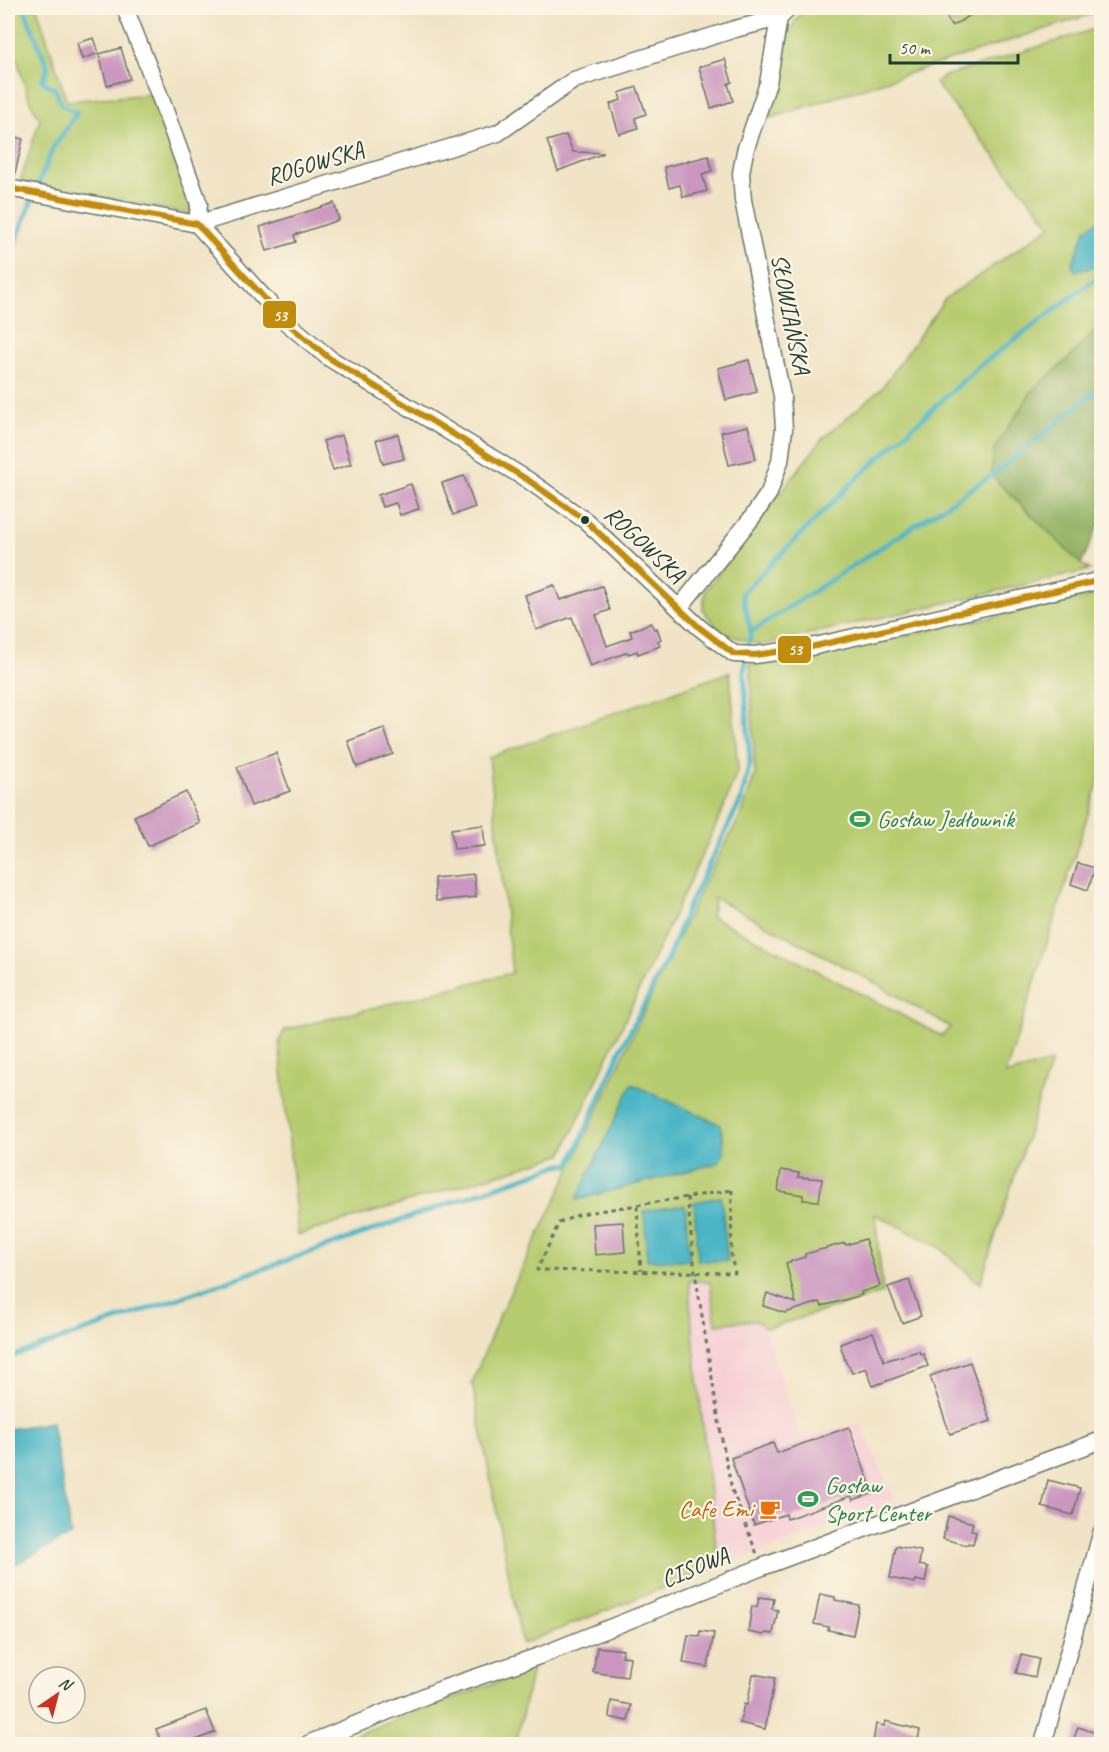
<svg xmlns="http://www.w3.org/2000/svg" width="1109" height="1752" font-family="Caveat,sans-serif">
<style>
.built{fill:#f6cfd6}
.green{fill:#b7cc70;stroke:#6b8452;stroke-width:1.5;fill-rule:evenodd}
.forest{fill:#91b062;stroke:#58764b;stroke-width:1.5}
.water{fill:#49b5c6;stroke:#34797d;stroke-width:1.5}
.lines{fill:none;stroke-linecap:round;stroke-linejoin:round}
.stream{stroke:#49b5c6;stroke-width:5}
.building{fill:#cb97c0}
.street-casing{stroke:#687767;stroke-width:19}
.path{stroke:#687767;stroke-width:3;stroke-dasharray:4.5 4.5;stroke-linecap:butt}
.street{stroke:#fff;stroke-width:16}
.bus-1-casing{stroke:#fcf5e5;stroke-width:10}
.bus-1{stroke:#c18c0d;stroke-width:6}
.bus-dot{fill:#1f3d34;stroke:#fcf5e5;stroke-width:2}
.labels{text-anchor:middle;dominant-baseline:central;stroke-width:4.5;stroke-linejoin:round;paint-order:stroke}
.street-label{font-size:24px;fill:#1f3d34;stroke:#fcf5e5}
.leisure-label{font-size:24px;fill:#27864d;stroke:#fcf5e5;text-anchor:start}
.food-label{font-size:24px;fill:#c56008;stroke:#fcf5e5;text-anchor:end}
.line-badge{stroke:#fcf5e5;stroke-width:2}
.badge-label{font-size:16px;text-anchor:middle;font-weight:bold;fill:#fff}
</style>
<rect width="100%" height="100%" fill="#fcf5e5"/>
<filter id="ink" filterUnits="userSpaceOnUse"><feTurbulence type="fractalNoise" baseFrequency=".0167" numOctaves="2"/><feDisplacementMap in="SourceGraphic" scale="12" xChannelSelector="R" yChannelSelector="G"/><feConvolveMatrix kernelMatrix="1 2 1 2 8 2 1 2 1" color-interpolation-filters="sRGB"/></filter>
<filter id="wash" filterUnits="userSpaceOnUse"><feTurbulence type="fractalNoise" baseFrequency=".008" numOctaves="4" result="noise"/><feDisplacementMap in="SourceGraphic" scale="24" xChannelSelector="R" yChannelSelector="G"/><feGaussianBlur stdDeviation="1.35" result="paint"/><feColorMatrix in="noise" values="0 0 0 0 0 0 0 0 0 0 0 0 0 0 0 0 0 1.4 0 .05"/><feComposite in="paint" operator="in"/></filter>
<g filter="url(#wash)">
<rect width="100%" height="100%" fill="#f1e3c5"/>
<polygon class="built" points="687,1281 710,1282 716,1324 755,1320 764,1327 801,1439 861,1423 897,1506 718,1566"/>
<g class="green">
<polygon points="8,8 37,8 67,101 152,94 191,203 190,214 20,182 40,119 30,102 8,31"/>
<path d="M809 8H1101V11L765 120C769 113 774 106 776 99 783 73 782 21 809 8Z"/>
<polygon points="1101,27 1101,324 1067,360 1032,391 991,475 1081,564 1090,570 761,645 722,633 703,610 705,591 822,439 882,388 945,299 1051,226 935,83 945,76"/>
<path d="M1101 594V773L1005 1075 1051 1062 980 1284 939 1247 875 1214 883 1293 768 1328 764 1327 755 1320 716 1324 710 1282 689 1281 691 1317 718 1566 522 1644 472 1383 500 1314 559 1193 704 883 742 813 755 774 750 664 806 657ZM715 898 877 984 950 1027 942 1036 711 916Z"/>
<polygon points="730,672 738,769 722,812 562,1155 298,1235 279,1041 285,1030 512,973 489,757"/>
<polygon points="532,1669 516,1744 330,1744"/>
</g>
<polygon class="forest" points="1101,324 1101,519 1081,564 991,475 994,449 1032,391 1067,360"/>
<g class="water">
<polygon points="1101,219 1101,263 1096,267 1075,271 1072,265 1086,229"/>
<polygon points="632,1084 721,1125 725,1152 718,1163 576,1200"/>
<polygon points="721,1197 728,1261 698,1261 694,1202"/>
<polygon points="685,1205 690,1260 647,1260 644,1211"/>
<polygon points="52,1422 71,1535 8,1568 9,1429"/>
</g>
<g class="lines">
<g class="stream">
<polyline points="8,260 53,148 77,113 62,105 55,89 42,81 48,68 24,8"/>
<polyline points="751,632 742,593 852,483 978,367 1102,274"/>
<polyline points="8,1358 559,1165 570,1165 621,1049 669,956 687,909 741,800 750,763 744,671 751,632 997,472 1102,386"/>
</g>
</g>
<g id="blocks">
<g class="building">
<polygon points="941,8 983,8 952,26"/>
<polygon points="94,38 99,53 82,59 77,43"/>
<polygon points="121,48 130,79 107,85 99,54"/>
<polygon points="725,59 732,82 728,84 733,101 711,108 699,67"/>
<polygon points="637,87 646,114 635,118 638,128 619,134 610,104 621,100 619,93"/>
<polygon points="8,135 23,139 14,178 8,178"/>
<polygon points="566,135 573,152 604,153 558,171 547,141"/>
<polygon points="709,156 712,171 702,174 707,191 683,197 680,185 669,188 664,167"/>
<polygon points="334,203 339,220 294,235 296,242 267,251 260,227"/>
<polygon points="749,360 757,392 726,400 718,368"/>
<polygon points="748,426 756,459 729,465 721,432"/>
<polygon points="398,434 404,459 383,464 376,440"/>
<polygon points="342,435 351,464 333,470 323,441"/>
<polygon points="464,476 475,507 453,515 442,483"/>
<polygon points="411,484 419,509 400,515 396,503 382,507 378,495"/>
<polygon points="554,585 560,600 602,586 610,610 596,615 607,646 632,637 630,631 651,623 654,629 657,628 661,639 658,641 660,646 638,654 637,651 629,654 628,652 590,666 572,617 536,630 525,595"/>
<polygon points="384,728 393,754 357,767 348,741"/>
<polygon points="276,753 290,791 251,806 237,767"/>
<polygon points="186,792 200,823 148,846 134,816"/>
<polygon points="483,825 485,846 454,849 451,829"/>
<polygon points="1078,863 1095,868 1088,890 1071,884"/>
<polygon points="474,874 476,897 436,901 434,878"/>
<polygon points="781,1170 799,1173 798,1177 822,1179 819,1201 803,1200 803,1195 778,1191"/>
<polygon points="623,1222 625,1252 595,1255 593,1224"/>
<polygon points="865,1239 880,1286 861,1292 862,1295 848,1299 822,1306 820,1302 785,1313 763,1306 767,1293 796,1303 786,1263 805,1257 805,1254 845,1243 846,1245"/>
<polygon points="909,1280 921,1316 902,1323 888,1287"/>
<polygon points="873,1332 884,1361 919,1351 920,1354 923,1353 928,1366 873,1386 866,1368 852,1373 849,1366 846,1363 840,1344"/>
<polygon points="970,1362 991,1421 950,1434 930,1376"/>
<polygon points="849,1427 873,1493 853,1500 851,1496 787,1519 786,1514 754,1525 731,1458 773,1443 777,1453"/>
<polygon points="1048,1480 1080,1488 1073,1515 1042,1507"/>
<polygon points="948,1516 973,1523 971,1530 976,1532 973,1544 968,1543 967,1545 943,1539"/>
<polygon points="896,1546 921,1551 919,1565 928,1567 925,1582 916,1580 915,1583 890,1578"/>
<polygon points="820,1594 835,1597 835,1600 859,1605 853,1635 828,1630 829,1627 814,1624"/>
<polygon points="759,1597 774,1599 772,1609 778,1610 773,1634 766,1633 763,1635 748,1632 752,1606 757,1607"/>
<polygon points="700,1631 714,1633 708,1667 683,1663 688,1635 699,1636"/>
<polygon points="597,1647 623,1650 622,1656 630,1657 627,1677 593,1672"/>
<polygon points="1021,1655 1039,1659 1035,1677 1016,1673"/>
<polygon points="753,1674 775,1678 765,1729 740,1723 744,1704 747,1705"/>
<polygon points="611,1701 631,1705 628,1721 609,1717"/>
<polygon points="206,1710 215,1732 194,1741 195,1744 162,1744 156,1729"/>
<polygon points="885,1721 920,1730 917,1744 882,1744 873,1742 876,1724 884,1726"/>
<polygon points="1078,1727 1100,1734 1097,1744 1072,1744"/>
</g>
</g>
</g>
<g filter="url(#ink)">
<use href="#blocks" fill-opacity="0" stroke="#687767" stroke-width="1.5"/>
<g class="lines">
<g class="street-casing">
<g id="street">
<polyline points="125,8 159,94 199,204 197,224 286,322 329,358 528,480 586,521 700,628 734,654 755,655 811,647 1102,580"/>
<polyline points="8,188 197,224 498,133 574,80 735,29 779,18"/>
<polyline points="679,608 751,519 769,493 780,461 784,429 782,396 743,200 741,173 745,151 768,83 779,18 789,8"/>
<polyline points="308,1744 442,1689 542,1655 762,1567 1102,1440"/>
<polyline points="1043,1744 1102,1531"/>
</g>
</g>
<g class="path">
<polygon points="732,1190 731,1256 735,1273 537,1270 559,1223 580,1214"/>
<polyline points="687,1197 695,1272 722,1440 732,1490 757,1554"/>
<polyline points="637,1206 641,1271"/>
</g>
<use href="#street" class="street"/>
<g class="bus-1-casing">
<polyline id="bus-1" points="8,188 197,224 286,322 329,358 528,480 586,521 700,628 734,654 755,655 811,647 1102,580"/>
</g>
<use href="#bus-1" class="bus-1"/>
</g>
</g>
<defs>
<g id="stadium-bare" transform="scale(1.62)"><path d="M0-5a6.5 5 0 1 0 0 10a6.5 5 0 1 0 0-10ZM-3.5-1.8h7v3.6h-7Z" fill="#2e9e5b" stroke="#fcf5e5" stroke-width="2.5" paint-order="stroke"/></g>
<g id="cafe-bare" transform="scale(1.62)"><path d="M-5.5-4.5H6V0H3Q3 3.5 0 3.5H-2.5Q-5.5 3.5-5.5 0ZM3-3.2v2h1.7v-2ZM-6 4.5H4V6H-6Z" fill="#e8710a" stroke="#fcf5e5" stroke-width="2.5" paint-order="stroke"/></g>
</defs>
<g fill-rule="evenodd">
<use href="#stadium-bare" x="860" y="819"/>
<use href="#stadium-bare" x="808" y="1499"/>
<use href="#cafe-bare" x="770" y="1509"/>
</g>
<circle class="bus-dot" cx="585" cy="520" r="5"/>
<g class="labels">
<g class="street-label">
<text transform="translate(315 163) rotate(-17)">ROGOWSKA</text>
<text transform="translate(791 314) rotate(79)">SŁOWIAŃSKA</text>
<text transform="translate(645 544) rotate(43)">ROGOWSKA</text>
<text transform="translate(695 1567) rotate(-22)">CISOWA</text>
</g>
<g class="leisure-label">
<text x="877" y="819">Gosław Jedłownik</text>
<text x="825" y="1485">Gosław<tspan x="825" dy="28">Sport Center</tspan></text>
</g>
<g class="food-label">
<text x="753" y="1509">Cafe Emi</text>
</g>
</g>
<g class="line-badge">
<rect x="262" y="300" width="35" height="29" rx="6" fill="#c18c0d"/>
<rect x="777" y="635" width="35" height="29" rx="6" fill="#c18c0d"/>
</g>
<g class="badge-label">
<text x="280" y="321">53</text>
<text x="795" y="655">53</text>
</g>
<rect width="1109" height="1752" fill="none" stroke="#fcf5e5" stroke-width="30"/>
<g transform="translate(57 1695) rotate(35)"><circle r="28" fill="#fcf5e5" stroke="#a4ab9e" stroke-width="1.5"/>
<path d="M0-4.5L10 22L0 15L-10 22Z" fill="#c8321e"/>
<text y="-9" font-size="16" font-weight="bold" text-anchor="middle" fill="#1f3d34">N</text>
</g>
<path d="M890 54v9h128v-9" fill="none" stroke="#1f3d34" stroke-width="3"/>
<text x="899" y="54" font-size="18" fill="#1f3d34" stroke="#fcf5e5" stroke-width="4.5" paint-order="stroke">50 m</text>
</svg>
